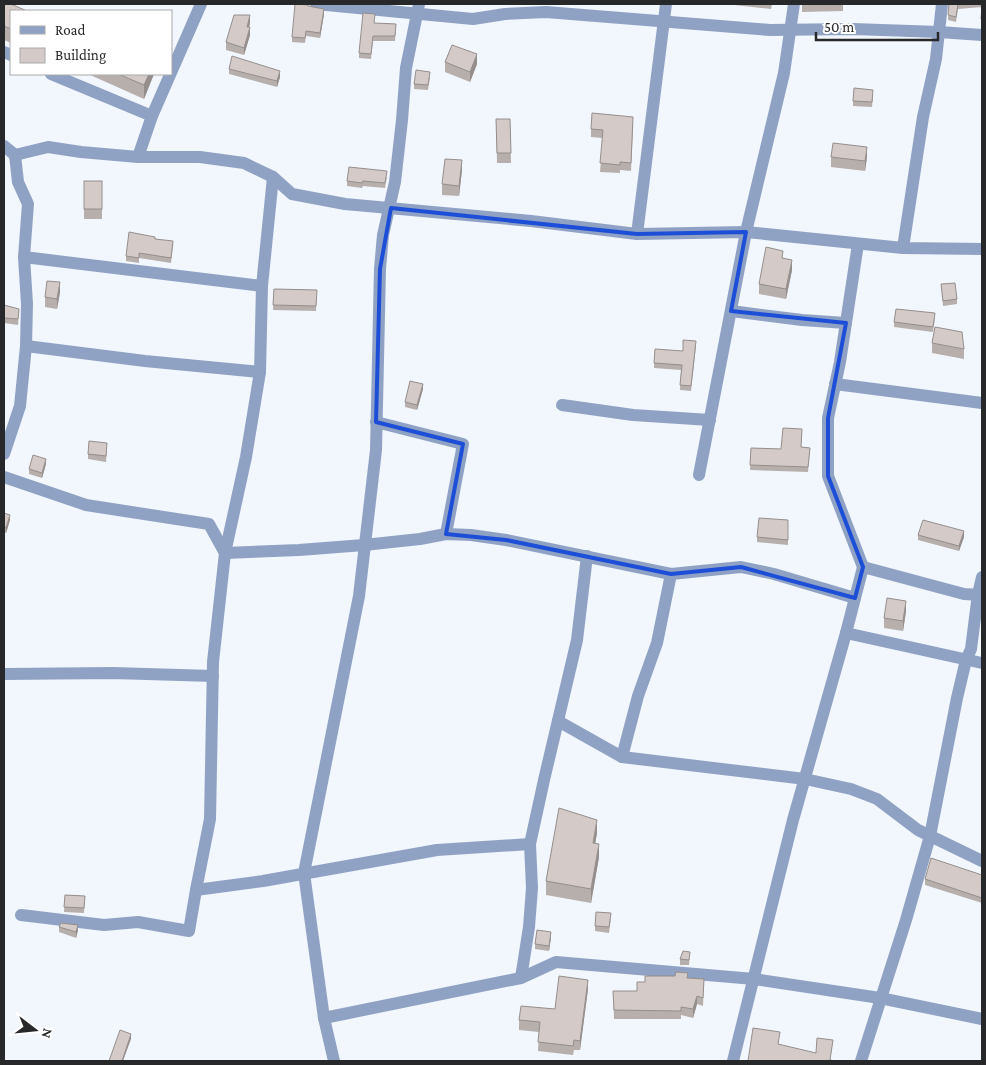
<svg xmlns="http://www.w3.org/2000/svg" width="986" height="1065" font-family="'Crimson Pro',serif">
<style>
.lines{fill:none;stroke-linecap:round;stroke-linejoin:round}
.minor{stroke:#90a2c4;stroke-width:12}
.wall{fill:#b6afac}
.shaded-wall{fill:#948e8c}
.building{fill:#d4cbc8;stroke:#948e8c}
.marked{fill:none;stroke:#1d4ed8;stroke-width:4;stroke-linejoin:round}
</style>
<rect width="100%" height="100%" fill="#f2f6fd"/>
<g class="lines">
<g class="minor">
<polyline points="316,4 473,19 505,14 546,12 770,30 853,29 939,32 982,35"/>
<polyline points="4,52 11,55"/>
<polyline points="51,74 152,116"/>
<polyline points="4,146 15,155 48,147 81,152 138,157 200,157 244,163 273,177 292,194 345,204 531,221 637,234 746,232 903,248 982,249"/>
<polyline points="138,157 152,116 201,4"/>
<polyline points="637,234 666,4"/>
<polyline points="903,248 923,117 936,59 942,4"/>
<polyline points="24,257 262,286"/>
<polyline points="731,311 802,320 846,323"/>
<polyline points="26,346 145,361 260,372"/>
<polyline points="835,384 982,403"/>
<polyline points="562,405 633,415 710,420"/>
<polyline points="376,422 463,444 446,534"/>
<polyline points="4,454 20,406 26,346 27,304 24,257 28,204 18,182 15,155"/>
<polyline points="699,475 746,232 784,73 794,4"/>
<polyline points="4,477 86,505 209,524 225,553 299,550 364,545 420,539 446,534 471,535 506,540 671,574 741,567 774,574 855,598"/>
<polyline points="863,567 964,594 982,595"/>
<polyline points="846,633 982,663"/>
<polyline points="4,674 113,673 213,676"/>
<polyline points="558,721 622,757 805,779 851,789 877,799 918,830 982,861"/>
<polyline points="622,757 638,696 657,643 671,574"/>
<polyline points="196,890 210,819 213,662 225,553 246,457 260,372 262,286 273,177"/>
<polyline points="21,915 104,925 138,922 189,931 196,890 263,881 437,850 530,844"/>
<polyline points="521,978 529,927 532,888 530,844 544,780 577,640 587,556"/>
<polyline points="324,1018 521,978 556,962 754,979 880,998 982,1019"/>
<polyline points="334,1061 324,1018 304,873 359,596 376,450 380,269 383,235 395,182 402,120 406,68 419,4"/>
<polyline points="733,1061 793,820 846,633 863,567 828,476 828,418 840,362 858,244"/>
<polyline points="861,1061 906,920 930,836 957,698 966,660 971,649 978,594 982,577"/>
</g>
</g>
<g class="wall">
<polygon points="4,4 11,11 11,43 4,40"/>
<polygon points="725,4 772,4 771,9"/>
<polygon points="802,4 843,4 843,11 802,12"/>
<polygon points="949,4 982,4 982,24 981,24 982,7 958,9 956,22 948,20"/>
<polygon points="308,6 324,14 320,38 306,36 305,43 292,42 292,37"/>
<polygon points="250,23 249,27 250,35 244,55 226,50 226,42"/>
<polygon points="375,23 396,24 395,41 373,41 371,59 359,58 359,53"/>
<polygon points="445,62 477,64 470,82 445,72"/>
<polygon points="229,69 280,77 277,87 229,74"/>
<polygon points="88,74 154,74 144,99"/>
<polygon points="430,77 428,90 414,89 414,84"/>
<polygon points="873,95 872,107 853,106 853,101"/>
<polygon points="496,119 510,119 511,163 497,163"/>
<polygon points="633,125 631,171 620,170 620,173 600,172 603,138 591,137 591,129"/>
<polygon points="831,157 867,157 865,171 831,167"/>
<polygon points="462,170 459,196 442,195 442,184"/>
<polygon points="387,177 385,188 363,186 362,188 347,186 347,181"/>
<rect x="84" y="181" width="18" height="38"/>
<polygon points="155,239 173,246 171,263 139,258 139,263 126,261 126,256"/>
<polygon points="783,258 792,270 786,299 759,294 759,284"/>
<polygon points="941,284 957,299 957,304 943,306"/>
<polygon points="274,289 317,290 316,311 273,310"/>
<polygon points="60,292 57,309 45,307 45,297"/>
<polygon points="4,305 19,309 18,325 4,323"/>
<polygon points="935,318 933,332 894,327 894,322"/>
<polygon points="932,343 964,349 964,359 932,353"/>
<polygon points="696,346 691,391 680,390 681,370 654,368 654,363"/>
<polygon points="423,389 417,410 405,407 405,402"/>
<polygon points="802,434 801,447 810,448 808,472 750,470 751,448 781,449"/>
<polygon points="107,448 106,462 88,459 88,454"/>
<polygon points="46,464 42,478 29,474 29,469"/>
<polygon points="4,513 10,520 6,533 4,532"/>
<polygon points="788,520 788,545 757,542 757,537"/>
<polygon points="918,535 964,537 959,551 918,540"/>
<polygon points="906,611 903,631 884,628 884,618"/>
<polygon points="597,833 595,843 599,857 591,903 546,895 546,881"/>
<polygon points="982,875 982,903 925,885 925,879"/>
<polygon points="65,895 85,896 84,913 64,912"/>
<polygon points="611,918 609,933 595,931 595,926"/>
<polygon points="59,927 78,930 76,938 59,932"/>
<polygon points="551,937 549,951 535,949 535,944"/>
<polygon points="690,952 689,965 680,965 680,959"/>
<polygon points="688,978 704,979 703,1006 697,1004 693,1018 681,1015 681,1019 614,1019 613,991 637,991 645,982"/>
<polygon points="588,989 580,1050 574,1050 573,1055 538,1051 539,1032 519,1030 519,1020 555,1009"/>
</g>
<g class="shaded-wall">
<polygon points="324,9 324,14 320,38 320,33"/>
<polygon points="250,15 250,23 247,34 247,27"/>
<polygon points="250,27 250,35 244,55 244,48"/>
<polygon points="477,54 477,64 470,82 470,72"/>
<polygon points="280,71 280,77 277,87 277,81"/>
<polygon points="149,74 154,74 144,99 144,85"/>
<polygon points="867,147 867,157 865,171 865,161"/>
<polygon points="462,160 462,170 459,196 459,186"/>
<polygon points="792,260 792,270 786,299 786,289"/>
<polygon points="60,282 60,292 57,309 57,299"/>
<polygon points="423,384 423,389 417,410 417,405"/>
<polygon points="46,459 46,464 42,478 42,473"/>
<polygon points="10,515 10,520 6,533 6,528"/>
<polygon points="964,531 964,537 959,551 959,546"/>
<polygon points="906,601 906,611 903,631 903,621"/>
<polygon points="597,820 597,833 593,856 593,843"/>
<polygon points="599,844 599,857 591,903 591,889"/>
<polygon points="78,925 78,930 76,938 76,932"/>
<polygon points="551,932 551,937 549,951 549,946"/>
<polygon points="588,980 588,989 580,1050 580,1041"/>
<polygon points="697,996 697,1004 693,1018 693,1009"/>
<polygon points="131,1034 131,1039 123,1061 122,1061"/>
</g>
<g class="building">
<polygon points="4,4 11,4 27,11 11,11 11,29 4,26"/>
<polygon points="295,4 308,5 308,6 324,9 320,33 306,31 305,38 292,37"/>
<polygon points="949,4 963,4 958,4 956,17 948,15"/>
<polygon points="982,7 982,19 981,19"/>
<polygon points="363,13 375,14 374,23 396,24 395,36 373,36 371,54 359,53"/>
<polygon points="234,15 250,15 247,27 250,27 244,48 226,42"/>
<polygon points="452,45 477,54 470,72 445,62"/>
<polygon points="232,56 280,71 277,81 229,69"/>
<polygon points="416,70 430,72 428,85 414,84"/>
<polygon points="118,74 149,74 144,85"/>
<polygon points="854,88 873,90 872,102 853,101"/>
<polygon points="592,113 633,117 631,163 620,162 620,165 600,163 603,130 591,129"/>
<polygon points="496,119 510,119 511,153 497,153"/>
<polygon points="833,143 867,147 865,161 831,157"/>
<polygon points="445,159 462,160 459,186 442,184"/>
<polygon points="349,167 387,171 385,183 363,181 362,183 347,181"/>
<rect x="84" y="181" width="18" height="28"/>
<polygon points="129,232 155,237 155,239 173,241 171,258 139,253 139,258 126,256"/>
<polygon points="766,247 783,251 782,258 792,260 786,289 759,284"/>
<polygon points="47,281 60,282 57,299 45,297"/>
<polygon points="955,283 957,299 943,301 941,284"/>
<polygon points="274,289 317,290 316,306 273,305"/>
<polygon points="4,305 19,309 18,319 4,318"/>
<polygon points="896,309 935,313 933,327 894,322"/>
<polygon points="935,327 962,332 964,349 932,343"/>
<polygon points="683,340 696,341 691,386 680,385 682,365 654,363 655,349 683,351"/>
<polygon points="410,381 423,384 417,405 405,402"/>
<polygon points="783,428 802,429 801,447 810,448 808,467 750,465 751,448 781,449"/>
<polygon points="89,441 107,443 106,456 88,454"/>
<polygon points="33,455 46,459 42,473 29,469"/>
<polygon points="4,513 10,515 6,528 4,527"/>
<polygon points="759,518 788,520 788,540 757,537"/>
<polygon points="923,520 964,531 959,546 918,535"/>
<polygon points="887,598 906,601 903,621 884,618"/>
<polygon points="559,808 597,820 593,843 599,844 591,889 546,881"/>
<polygon points="931,858 982,875 982,898 925,879"/>
<polygon points="65,895 85,896 84,908 64,907"/>
<polygon points="596,912 611,913 609,927 595,926"/>
<polygon points="61,923 78,925 76,932 59,927"/>
<polygon points="537,930 551,932 549,946 535,944"/>
<polygon points="683,951 690,952 689,960 680,959"/>
<polygon points="676,972 688,973 687,978 704,979 703,998 697,996 693,1009 681,1007 681,1011 614,1010 613,991 637,991 637,982 645,982 645,976 675,976"/>
<polygon points="559,976 588,980 580,1041 574,1040 573,1046 538,1042 540,1022 519,1020 521,1006 555,1009"/>
<polygon points="753,1028 780,1032 778,1044 816,1053 817,1038 833,1040 830,1060 836,1061 748,1061"/>
<polygon points="120,1030 131,1034 122,1061 109,1061"/>
</g>
<path class="marked" d="M391 208 637 234 746 232 731 311 846 323 828 418V476L863 567 855 598 741 567 671 574 506 540 446 534 463 444 376 422 380 269Z"/>
<rect width="986" height="1065" fill="none" stroke="#27282a" stroke-width="10"/>
<rect x="10" y="10" width="162" height="65" fill="#ffffff" stroke="#a9a9aa"/>
<rect x="20" y="26" width="25" height="8" fill="#90a2c4" stroke="#a9a9aa"/>
<text x="55" y="35" font-size="15" fill="#27282a">Road</text>
<rect x="20" y="48" width="25" height="15" fill="#d4cbc8" stroke="#a9a9aa"/>
<text x="55" y="60" font-size="15" fill="#27282a">Building</text>
<g transform="translate(35 1030) rotate(106)" stroke="#ffffff" stroke-width="4" paint-order="stroke">
<path d="M0-4L9 19L0 12L-9 19Z" fill="#27282a"/>
<text y="-8" font-size="14" font-weight="bold" text-anchor="middle" fill="#27282a">N</text>
</g>
<path d="M816 32v8h122v-8" fill="none" stroke="#27282a" stroke-width="2.5"/>
<text x="824" y="32" font-size="15" fill="#27282a" stroke="#ffffff" stroke-width="4" paint-order="stroke">50 m</text>
</svg>
